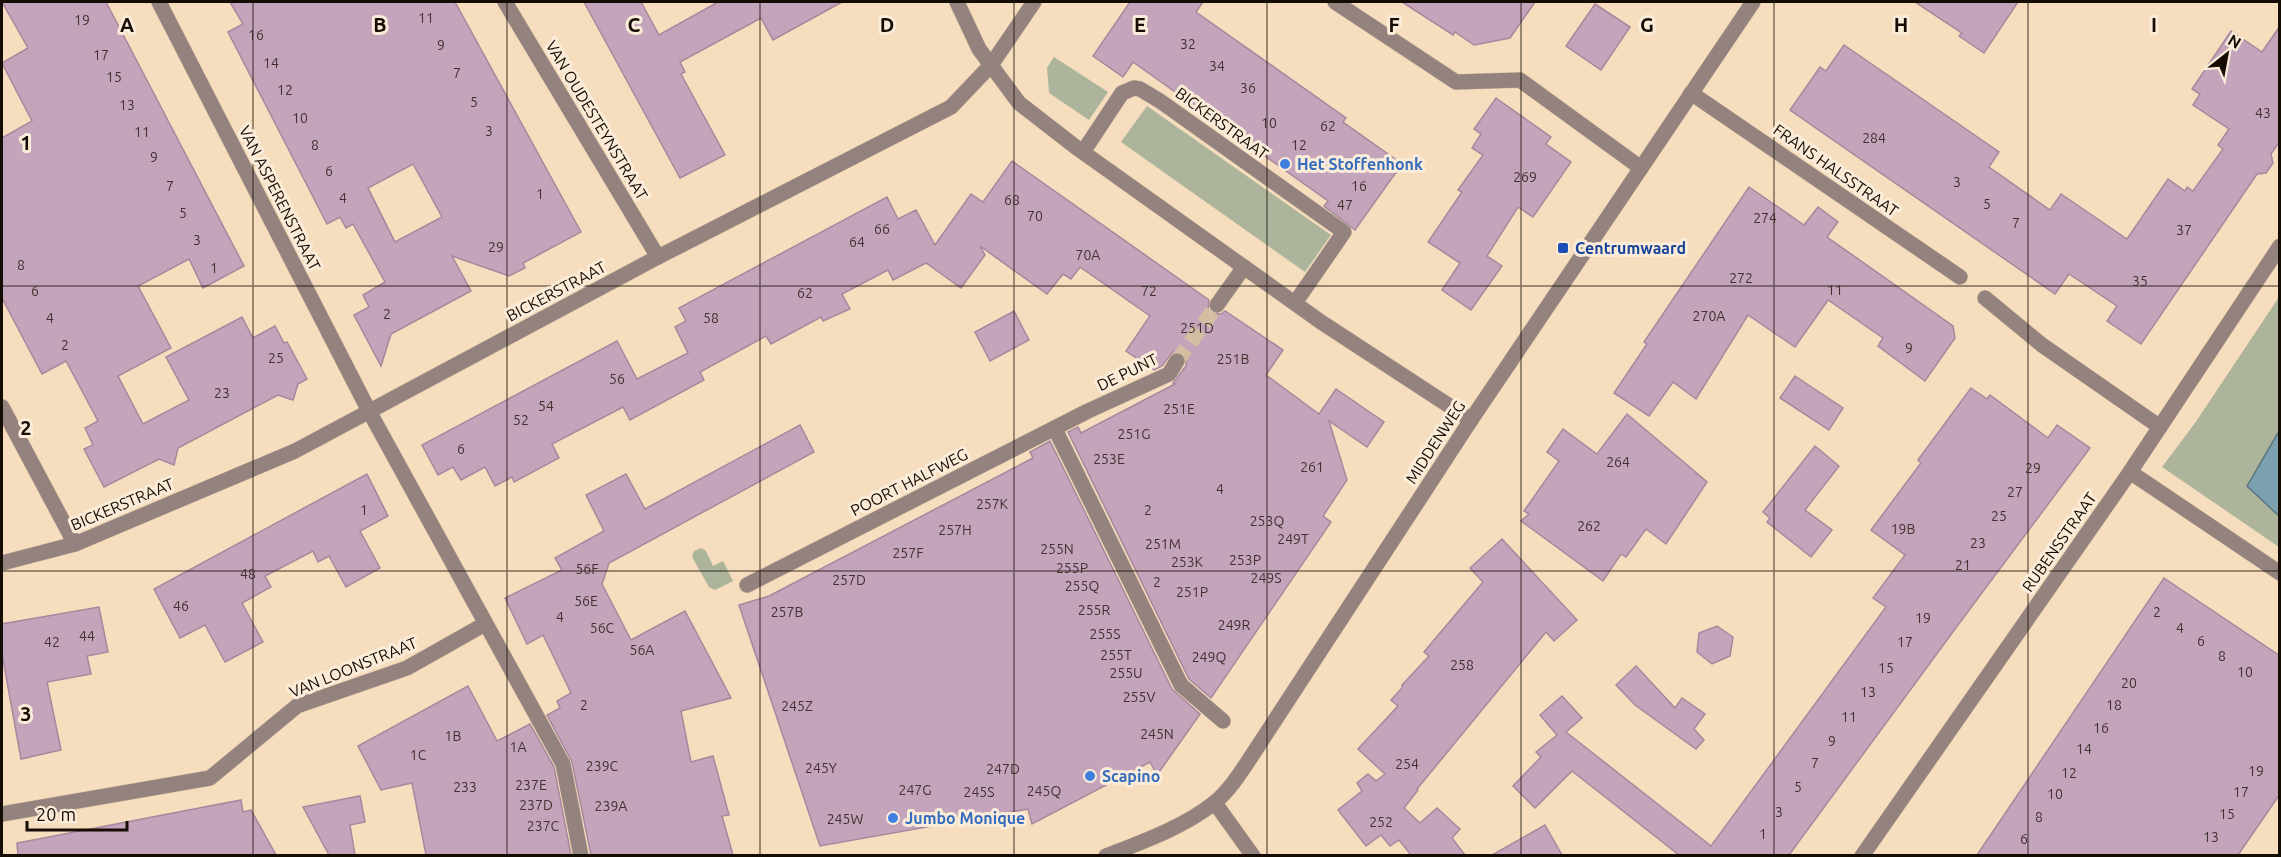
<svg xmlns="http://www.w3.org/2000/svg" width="2281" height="857" font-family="Ubuntu,sans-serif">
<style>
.green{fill:#acb59b}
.water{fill:#7ba1b1;stroke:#5c747d;stroke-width:1.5}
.building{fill:#c4a4ba;stroke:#a7879d;stroke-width:1.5;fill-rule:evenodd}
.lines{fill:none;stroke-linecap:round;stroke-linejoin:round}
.minor-tunnel{stroke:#d4bea2;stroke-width:15;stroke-dasharray:15 8;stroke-linecap:butt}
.pedestrian-casing{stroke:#d2bca0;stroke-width:16}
.minor-casing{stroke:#d2bca0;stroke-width:16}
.tertiary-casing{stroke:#d2bca0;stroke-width:16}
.pedestrian{stroke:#94827f;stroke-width:15}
.minor{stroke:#94827f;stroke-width:15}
.tertiary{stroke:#94827f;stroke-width:15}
.grid{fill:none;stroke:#150c03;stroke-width:1.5;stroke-opacity:0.55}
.shop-dot{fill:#3f7fe0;stroke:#fbecd9;stroke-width:2}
.transit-dot{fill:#1a4fb4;stroke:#fbecd9;stroke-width:2}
.labels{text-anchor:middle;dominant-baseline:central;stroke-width:6;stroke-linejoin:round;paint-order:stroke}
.number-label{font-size:14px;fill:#413231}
.street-label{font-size:16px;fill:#150c03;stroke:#fbecd9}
.shop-label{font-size:16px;font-weight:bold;fill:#366cbe;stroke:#fbecd9;text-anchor:start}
.transit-label{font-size:16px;font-weight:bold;fill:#164399;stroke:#fbecd9;text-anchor:start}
.grid-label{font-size:20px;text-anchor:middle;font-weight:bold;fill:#150c03;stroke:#fbecd9;stroke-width:6;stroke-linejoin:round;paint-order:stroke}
</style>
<rect width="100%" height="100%" fill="#f6ddbe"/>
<g class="green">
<polygon points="1054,57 1108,92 1089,120 1049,93 1047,68"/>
<polygon points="1147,106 1331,235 1305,272 1121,142"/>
<polygon points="2279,297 2279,431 2247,486 2279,516 2279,547 2162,467 2195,423"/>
<polygon points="701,548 706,551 713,566 723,561 733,581 715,590 709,587 692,557 694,551"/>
</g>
<polygon class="water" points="2279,431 2279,516 2247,486"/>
<g class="building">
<polygon points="2,2 106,2 244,266 203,288 189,259 138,286 171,348 118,376 143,424 189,400 166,357 242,317 253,338 275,326 284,343 287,342 307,379 298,384 293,400 278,395 178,448 174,465 159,459 104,487 84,449 93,445 85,428 98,421 66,361 42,374 2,298 2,138 32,121 2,63 28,48"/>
<path d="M230 2H455L581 232 523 263 525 268 509 276 452 256 471 291 391 334 381 366 354 315 369 307 363 295 385 282 353 224 346 228 340 217 327 224 228 32 243 24ZM413 164 442 217 395 242 368 188Z"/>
<polygon points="584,2 641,2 659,35 718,2 842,2 773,40 761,18 680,62 685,72 681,74 725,155 680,178"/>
<polygon points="1130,2 1203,2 1196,12 1346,118 1343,122 1402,164 1355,230 1324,206 1328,201 1133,62 1123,77 1093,56"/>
<polygon points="1402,2 1535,2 1510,38 1474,45 1455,32 1453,35"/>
<polygon points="1915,2 2018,2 1984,53 1959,36 1962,33"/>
<polygon points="1595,4 1630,27 1601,70 1566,46"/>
<polygon points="2280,26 2280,141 2271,154 2273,163 2266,173 2257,174 2141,344 2107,321 2117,306 2069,274 2055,294 1790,110 1820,67 1826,71 1844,45 1999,152 1989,167 2050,210 2061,194 2127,239 2168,179 2185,191 2187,187 2193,191 2223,149 2218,145 2229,129 2193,105 2200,94 2192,89 2231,31 2262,52"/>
<polygon points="1496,98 1551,137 1546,144 1571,162 1533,217 1518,207 1487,256 1502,266 1471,310 1442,290 1460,263 1428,242 1462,192 1458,190 1483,155 1472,148 1481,134 1474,129"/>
<polygon points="1012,161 1209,300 1208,309 1212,313 1221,314 1225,311 1283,350 1266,375 1319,414 1336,389 1384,422 1367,447 1329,421 1347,480 1323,516 1331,522 1211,698 1189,679 1068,432 1078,427 1081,433 1175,384 1173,383 1186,366 1186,357 1182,352 1173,352 1162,366 1154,370 1126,351 1150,316 1080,267 1071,279 1063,274 1047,294 980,246 985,255 961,288 926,263 893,280 888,270 842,294 850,309 823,321 821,317 771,344 766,336 700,372 704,380 630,420 623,407 552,444 559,458 514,482 512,477 495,486 485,467 461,480 453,467 438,475 422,445 617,341 637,379 688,353 675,327 686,321 679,308 887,197 898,219 916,210 935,245 971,194 983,202"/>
<polygon points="1749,187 1804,225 1818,207 1838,222 1827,237 1953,326 1955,338 1925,381 1878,346 1883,338 1828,300 1795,347 1748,315 1696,399 1673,382 1649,416 1614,393 1647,344 1644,342"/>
<polygon points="1014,311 1029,340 990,361 975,332"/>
<polygon points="1795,376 1843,408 1829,430 1780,398"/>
<polygon points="1971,388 1987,399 1990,395 2048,438 2057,425 2090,448 1958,625 1789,855 1679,855 1572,771 1535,808 1513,786 1541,757 1536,752 1557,735 1540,715 1562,696 1582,718 1566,732 1711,846 1886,607 1873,598 1905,555 1871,530 1921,463 1918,460"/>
<polygon points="1627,414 1707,482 1666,544 1646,529 1626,557 1621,554 1603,581 1521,521 1529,514 1524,511 1559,461 1547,452 1563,429 1597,454"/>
<polygon points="800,425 814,452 609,563 602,584 631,640 685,611 731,698 681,711 691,762 713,756 729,815 722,816 733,855 591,855 572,762 547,715 560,708 557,701 571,693 543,635 527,644 505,598 562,570 555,558 604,531 586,495 626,474 645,509"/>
<polygon points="1050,441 1172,689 1200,714 1157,775 1150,762 1032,824 1028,809 820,846 739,605 769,596 1033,458 1030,452"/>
<polygon points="1815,446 1839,466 1805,510 1832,530 1811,557 1767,522 1770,518 1763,512"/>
<polygon points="367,474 388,516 360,531 380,568 346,587 329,556 318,562 313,551 265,576 271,587 242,603 263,642 225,662 205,625 180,638 154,589"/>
<polygon points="1502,539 1577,620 1554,641 1546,632 1417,789 1418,790 1404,808 1420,823 1437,808 1460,829 1452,838 1465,855 1411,855 1399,840 1390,846 1381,835 1366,846 1338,810 1362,791 1357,783 1368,774 1376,781 1385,774 1358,749 1398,706 1391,700 1402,688 1402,685 1429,656 1424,652 1483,582 1470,568"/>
<polygon points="2164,578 2280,656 2280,794 2238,855 1977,855"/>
<polygon points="99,607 108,652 87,656 91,674 47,682 61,750 21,759 2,654 2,624"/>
<polygon points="1717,626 1733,637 1730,656 1712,664 1697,652 1699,633"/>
<polygon points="1636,666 1675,708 1682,698 1705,714 1694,729 1704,740 1696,749 1635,705 1616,685"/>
<polygon points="468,686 497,741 530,724 554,767 571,855 426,855 412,783 381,790 358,746"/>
<polygon points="360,796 365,822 350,825 355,855 329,855 303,807"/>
<polygon points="241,800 243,812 251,810 276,855 18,855 17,843"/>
<polygon points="1545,825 1562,855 1492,855"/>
</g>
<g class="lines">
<polyline class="minor-tunnel" points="1177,361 1217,305"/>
<g class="pedestrian-casing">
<polyline id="pedestrian" points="1055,429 1181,685 1223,721"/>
</g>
<g class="minor-casing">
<g id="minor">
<polyline points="159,2 369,411 563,764 581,856"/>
<polyline points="505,2 658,257"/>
<polyline points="957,2 979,49 1019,103 1077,148 1321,322 1471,420"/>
<polyline points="1335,2 1456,82 1520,80 1641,168"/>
<polyline points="1691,93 1960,277"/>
<polyline points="1083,152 1122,93 1134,88 1140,89 1160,101 1344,232 1295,303"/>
<polyline points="1985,298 2042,345 2160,427"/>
<polyline points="1217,305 1244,267"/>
<polyline points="2,407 75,544"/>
<polyline points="2130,472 2280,573"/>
<polyline points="2,563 75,544 295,451 658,257 951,107 991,65 1034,2"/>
<polyline points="747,585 1088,411 1169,374 1177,361"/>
<polyline points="1215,803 1253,856"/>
<polyline points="2,814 210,778 297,706 407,668 485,624"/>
<polyline points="1862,856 2130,472 2280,246"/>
</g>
</g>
<g class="tertiary-casing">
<path id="tertiary" d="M1106 856C1142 842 1184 827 1214 803 1228 792 1239 775 1249 760L1471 420 1753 2"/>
</g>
<use href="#pedestrian" class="pedestrian"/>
<use href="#minor" class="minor"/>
<use href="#tertiary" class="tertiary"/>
</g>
<path class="grid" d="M253 2V856M507 2V856M760 2V856M1014 2V856M1267 2V856M1521 2V856M1774 2V856M2028 2V856M2 286H2280M2 571H2280"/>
<g class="shop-dot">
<circle cx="1285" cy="164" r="6"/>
<circle cx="1090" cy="776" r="6"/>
<circle cx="893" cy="818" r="6"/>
</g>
<rect class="transit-dot" x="1557" y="242" width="12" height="12" rx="3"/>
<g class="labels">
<g class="number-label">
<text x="426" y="18">11</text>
<text x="82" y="20">19</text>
<text x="256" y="35">16</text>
<text x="1188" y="44">32</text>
<text x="441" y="45">9</text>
<text x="101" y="55">17</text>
<text x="271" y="63">14</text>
<text x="1217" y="66">34</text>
<text x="457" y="73">7</text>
<text x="114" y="77">15</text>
<text x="1248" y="88">36</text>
<text x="285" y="90">12</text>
<text x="474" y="102">5</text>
<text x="127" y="105">13</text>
<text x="2263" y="113">43</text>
<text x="300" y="118">10</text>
<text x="1269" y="123">10</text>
<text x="1328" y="126">62</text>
<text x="489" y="131">3</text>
<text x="142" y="132">11</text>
<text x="1874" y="138">284</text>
<text x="315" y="145">8</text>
<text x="1299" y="145">12</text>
<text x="154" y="157">9</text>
<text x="329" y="171">6</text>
<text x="1525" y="177">269</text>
<text x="1957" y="182">3</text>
<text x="170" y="186">7</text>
<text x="1359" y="186">16</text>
<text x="540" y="194">1</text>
<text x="343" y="198">4</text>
<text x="1012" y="200">68</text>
<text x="1987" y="204">5</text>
<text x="1345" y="205">47</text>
<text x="183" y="213">5</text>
<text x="1035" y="216">70</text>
<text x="1765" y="218">274</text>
<text x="2016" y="223">7</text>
<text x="882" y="229">66</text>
<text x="2184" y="230">37</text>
<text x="197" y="240">3</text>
<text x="857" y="242">64</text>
<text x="496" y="247">29</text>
<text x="1088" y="255">70A</text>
<text x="21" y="265">8</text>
<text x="214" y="268">1</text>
<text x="1741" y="278">272</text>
<text x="2140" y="281">35</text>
<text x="1835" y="290">11</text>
<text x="35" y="291">6</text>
<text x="1149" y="291">72</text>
<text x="805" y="293">62</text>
<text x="387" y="314">2</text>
<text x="1709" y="316">270A</text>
<text x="50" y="318">4</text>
<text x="711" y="318">58</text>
<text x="1197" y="328">251D</text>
<text x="65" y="345">2</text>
<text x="1909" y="348">9</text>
<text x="276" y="358">25</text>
<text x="1233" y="359">251B</text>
<text x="617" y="379">56</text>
<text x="222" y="393">23</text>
<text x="546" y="406">54</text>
<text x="1179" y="409">251E</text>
<text x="521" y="420">52</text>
<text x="1134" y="434">251G</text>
<text x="461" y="449">6</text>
<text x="1109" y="459">253E</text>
<text x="1618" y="462">264</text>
<text x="1312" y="467">261</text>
<text x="2033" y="468">29</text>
<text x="1220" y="489">4</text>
<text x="2015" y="492">27</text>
<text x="992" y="504">257K</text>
<text x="364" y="510">1</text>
<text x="1148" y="510">2</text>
<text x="1999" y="516">25</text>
<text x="1267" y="521">253Q</text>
<text x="1589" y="526">262</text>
<text x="1903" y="529">19B</text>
<text x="955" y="530">257H</text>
<text x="1293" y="539">249T</text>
<text x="1978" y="543">23</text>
<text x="1163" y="544">251M</text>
<text x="1057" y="549">255N</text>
<text x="908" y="553">257F</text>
<text x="1245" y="560">253P</text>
<text x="1187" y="562">253K</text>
<text x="1963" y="565">21</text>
<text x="1072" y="568">255P</text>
<text x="587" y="569">56F</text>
<text x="248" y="574">48</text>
<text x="1266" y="578">249S</text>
<text x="849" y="580">257D</text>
<text x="1157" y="582">2</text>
<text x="1082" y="586">255Q</text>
<text x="1192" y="592">251P</text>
<text x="586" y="601">56E</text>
<text x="181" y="606">46</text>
<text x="1094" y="610">255R</text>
<text x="787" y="612">257B</text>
<text x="2157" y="612">2</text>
<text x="560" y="617">4</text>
<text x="1923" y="618">19</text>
<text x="1234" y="625">249R</text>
<text x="602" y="628">56C</text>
<text x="2180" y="628">4</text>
<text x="1105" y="634">255S</text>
<text x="87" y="636">44</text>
<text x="2201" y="641">6</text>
<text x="52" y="642">42</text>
<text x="1905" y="642">17</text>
<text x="642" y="650">56A</text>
<text x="1116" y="655">255T</text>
<text x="2222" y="656">8</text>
<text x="1209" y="657">249Q</text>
<text x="1462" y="665">258</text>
<text x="1886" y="668">15</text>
<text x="2245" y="672">10</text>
<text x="1126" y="673">255U</text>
<text x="2129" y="683">20</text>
<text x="1868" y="692">13</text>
<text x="1139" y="697">255V</text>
<text x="584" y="705">2</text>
<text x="2114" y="705">18</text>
<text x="797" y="706">245Z</text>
<text x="1849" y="717">11</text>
<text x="2101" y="728">16</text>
<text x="1157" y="734">245N</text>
<text x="453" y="736">1B</text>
<text x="1832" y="741">9</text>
<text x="518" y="747">1A</text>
<text x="2084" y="749">14</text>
<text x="418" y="755">1C</text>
<text x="1815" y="763">7</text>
<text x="1407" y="764">254</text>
<text x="602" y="766">239C</text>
<text x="821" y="768">245Y</text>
<text x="1003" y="769">247D</text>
<text x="2256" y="771">19</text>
<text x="2069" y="773">12</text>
<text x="531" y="785">237E</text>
<text x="465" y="787">233</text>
<text x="1798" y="787">5</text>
<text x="915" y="790">247G</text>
<text x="1044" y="791">245Q</text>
<text x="979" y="792">245S</text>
<text x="2241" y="792">17</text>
<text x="2055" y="794">10</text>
<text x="536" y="805">237D</text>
<text x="611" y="806">239A</text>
<text x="1779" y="812">3</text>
<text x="2227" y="814">15</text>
<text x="2039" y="817">8</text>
<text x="845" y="819">245W</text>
<text x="1381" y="822">252</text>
<text x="543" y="826">237C</text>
<text x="1763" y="834">1</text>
<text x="2211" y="837">13</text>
<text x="2024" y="839">6</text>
</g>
<g class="street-label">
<text transform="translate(597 120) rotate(59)">VAN OUDESTEYNSTRAAT</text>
<text transform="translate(1222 123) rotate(36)">BICKERSTRAAT</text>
<text transform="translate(1836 170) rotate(35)">FRANS HALSSTRAAT</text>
<text transform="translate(280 198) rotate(63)">VAN ASPERENSTRAAT</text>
<text transform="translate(556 291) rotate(-28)">BICKERSTRAAT</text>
<text transform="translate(1127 372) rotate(-26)">DE PUNT</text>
<text transform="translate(1435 442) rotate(-57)">MIDDENWEG</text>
<text transform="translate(909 482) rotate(-27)">POORT HALFWEG</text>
<text transform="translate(122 504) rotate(-23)">BICKERSTRAAT</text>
<text transform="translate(2059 542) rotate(-55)">RUBENSSTRAAT</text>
<text transform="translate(353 667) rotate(-22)">VAN LOONSTRAAT</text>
</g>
<g class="shop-label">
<text x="1297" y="164">Het Stoffenhonk</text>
<text x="1102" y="776">Scapino</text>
<text x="905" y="818">Jumbo Monique</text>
</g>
<g class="transit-label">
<text x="1575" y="248">Centrumwaard</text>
</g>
</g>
<g class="grid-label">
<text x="127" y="32">A</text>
<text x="380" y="32">B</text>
<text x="634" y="32">C</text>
<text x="887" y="32">D</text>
<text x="1140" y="32">E</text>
<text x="1394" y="32">F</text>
<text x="1647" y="32">G</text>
<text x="1901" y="32">H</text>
<text x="2154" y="32">I</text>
<text x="26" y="150">1</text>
<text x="26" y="435">2</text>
<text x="26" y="721">3</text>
</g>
<rect width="2281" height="857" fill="none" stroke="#150c03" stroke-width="6"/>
<g transform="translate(2227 54) rotate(31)" stroke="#fbecd9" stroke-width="4.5" paint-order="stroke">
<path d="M0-4.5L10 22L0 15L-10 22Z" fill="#150c03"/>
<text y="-9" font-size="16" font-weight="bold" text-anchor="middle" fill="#150c03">N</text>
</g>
<path d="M27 821v9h100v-9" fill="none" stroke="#150c03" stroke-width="3"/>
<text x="36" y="821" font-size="18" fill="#150c03" stroke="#fbecd9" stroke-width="4.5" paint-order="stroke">20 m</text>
</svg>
